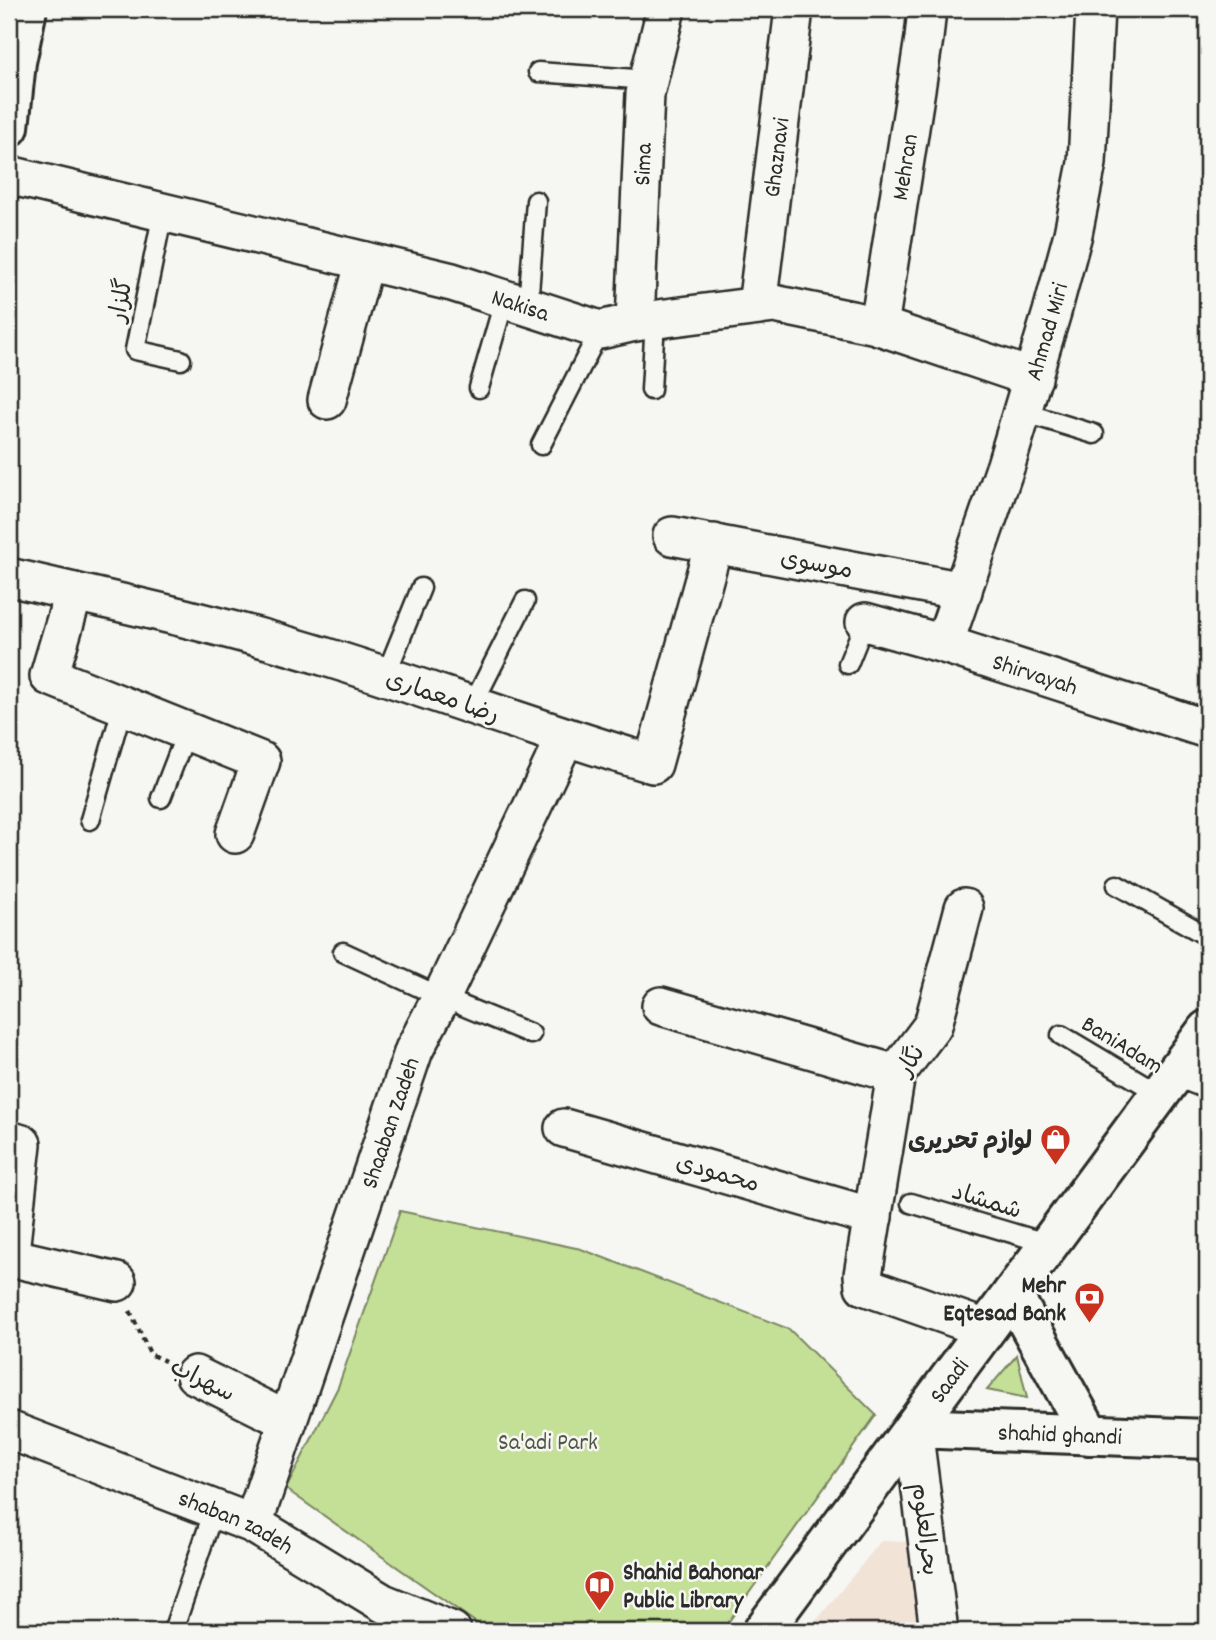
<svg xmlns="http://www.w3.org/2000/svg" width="1216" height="1640" viewBox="0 0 1216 1640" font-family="Dekko,'Playpen Sans Arabic',sans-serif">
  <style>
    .built { fill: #f2e3d7 }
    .green { fill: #c4df96; stroke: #788560; stroke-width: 2 }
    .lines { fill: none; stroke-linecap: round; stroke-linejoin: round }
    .lane-casing { stroke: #2b2b2b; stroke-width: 23 }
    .street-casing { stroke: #2b2b2b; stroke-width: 42 }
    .secondary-casing { stroke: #2b2b2b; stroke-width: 44 }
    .path { stroke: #2b2b2b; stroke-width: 4.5; stroke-dasharray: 5 5; stroke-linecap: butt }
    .lane { stroke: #f6f6f2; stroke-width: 18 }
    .street { stroke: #f6f6f2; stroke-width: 37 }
    .secondary { stroke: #f6f6f2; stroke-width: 38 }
    .labels { text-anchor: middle; stroke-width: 5; stroke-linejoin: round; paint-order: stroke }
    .street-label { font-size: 24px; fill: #2b2b2b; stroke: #f6f6f2 }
    .poi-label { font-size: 24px; font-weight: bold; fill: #2b2b2b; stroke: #f6f6f2; text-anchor: end }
    .park-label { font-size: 24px; fill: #515846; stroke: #f6f6f2 }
  </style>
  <rect width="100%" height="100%" fill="#f6f6f2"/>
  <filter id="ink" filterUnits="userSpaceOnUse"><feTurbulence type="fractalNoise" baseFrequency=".0143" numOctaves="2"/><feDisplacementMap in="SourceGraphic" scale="14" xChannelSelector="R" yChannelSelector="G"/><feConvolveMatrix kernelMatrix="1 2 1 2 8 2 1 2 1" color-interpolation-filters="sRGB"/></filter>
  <g filter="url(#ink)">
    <path class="built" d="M881 1541 912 1542 926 1631H808Z"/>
    <path class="green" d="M400 1211 581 1249 789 1329 876 1415 722 1631H488L286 1489 338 1387Z
      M1017 1355 1027 1398 987 1390Z"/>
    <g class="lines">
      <defs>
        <path id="lane" d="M538 72 649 80
          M163 212 135 350 181 360
          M528 306 536 201
          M479 388 505 298
          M651 390 655 320
          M1022 412 1094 434
          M541 445 600 330
          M848 664 865 622
          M385 677 421 588
          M472 706 525 601
          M161 798 187 731
          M90 820 123 705
          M1117 885 1207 936
          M343 952 441 997 531 1034
          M1061 1035 1160 1094
          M911 1203 1049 1244
          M173 1631 214 1510"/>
        <g id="street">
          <path id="s1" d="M9 175 452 282 600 330 635 322 774 304 876 325 1033 378"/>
          <path id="s2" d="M757 306 794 9"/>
          <path id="s3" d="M635 322 645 94 666 9"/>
          <path id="s4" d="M879 326 924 38 927 9"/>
          <path d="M327 400 365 261"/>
          <path d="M672 536 963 591"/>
          <path d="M9 577C116 602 224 625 329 658 438 692 544 732 653 764L714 543"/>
          <path d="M74 592 49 676 261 761 235 834"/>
          <path id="s5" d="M865 622 944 644 1207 729"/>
          <path id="s6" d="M944 644 1006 465 1052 312 1073 234 1087 163 1095 9"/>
          <path d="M964 908 933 1025 896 1074 863 1275 864 1286 986 1329"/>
          <path d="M661 1006 896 1074"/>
          <path d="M1179 1068 1207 1079"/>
          <path d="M564 1128 873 1217"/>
          <path d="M9 1140 22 1144 9 1261"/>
          <path d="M9 1257 117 1282"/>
          <path d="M195 1375 288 1421"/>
          <path d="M913 1428 939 1631"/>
          <path id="s7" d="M9 1430 253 1524 383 1603 452 1631"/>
          <path id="s8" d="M253 1524 414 1050 443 994 565 738"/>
        </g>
        <g id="secondary">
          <path d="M9 127 16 62 27 9"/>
          <path d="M1012 1294 1090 1435"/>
          <path id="s9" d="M913 1428 1207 1439"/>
          <path id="s10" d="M763 1631 1207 1030"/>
        </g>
      </defs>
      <use href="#lane" class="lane-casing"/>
      <use href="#street" class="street-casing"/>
      <use href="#secondary" class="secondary-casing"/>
      <path class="path" d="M130 1311 150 1354 165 1361"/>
      <use href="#lane" class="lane"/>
      <use href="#street" class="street"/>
      <use href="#secondary" class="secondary"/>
    </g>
  </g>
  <defs>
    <symbol id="shop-pin" viewBox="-11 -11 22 30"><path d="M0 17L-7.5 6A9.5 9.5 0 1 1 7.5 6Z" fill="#c8321e" stroke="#f6f6f2"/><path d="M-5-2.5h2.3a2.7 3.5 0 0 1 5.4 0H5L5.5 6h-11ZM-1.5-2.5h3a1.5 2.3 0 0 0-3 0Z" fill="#fff"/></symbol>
    <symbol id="bank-pin" viewBox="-11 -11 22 30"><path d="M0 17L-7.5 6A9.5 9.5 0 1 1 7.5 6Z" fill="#c8321e" stroke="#f6f6f2"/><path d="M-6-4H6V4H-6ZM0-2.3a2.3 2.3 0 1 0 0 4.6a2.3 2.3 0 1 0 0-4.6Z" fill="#fff"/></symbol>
    <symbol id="library-pin" viewBox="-11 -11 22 30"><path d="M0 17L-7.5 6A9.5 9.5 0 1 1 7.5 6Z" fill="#c8321e" stroke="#f6f6f2"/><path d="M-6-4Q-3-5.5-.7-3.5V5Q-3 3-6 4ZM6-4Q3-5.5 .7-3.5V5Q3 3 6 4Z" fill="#fff"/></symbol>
  </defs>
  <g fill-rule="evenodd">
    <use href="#shop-pin" x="1038" y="1122" width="35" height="47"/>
    <use href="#bank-pin" x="1072" y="1280" width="35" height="47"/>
    <use href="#library-pin" x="582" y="1568" width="35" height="47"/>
  </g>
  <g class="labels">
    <g class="street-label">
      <text dy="8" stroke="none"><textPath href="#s2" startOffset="150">Ghaznavi</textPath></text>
      <text dy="8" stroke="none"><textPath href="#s3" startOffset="158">Sima</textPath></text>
      <text dy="8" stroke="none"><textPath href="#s4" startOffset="161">Mehran</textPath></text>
      <text transform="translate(120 300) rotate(-79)" y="8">گلزار</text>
      <text dy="8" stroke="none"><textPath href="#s1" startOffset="528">Nakisa</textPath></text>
      <text dy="8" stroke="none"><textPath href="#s6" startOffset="329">Ahmad Miri</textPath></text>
      <text transform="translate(817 563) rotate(11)" y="8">موسوی</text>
      <text dy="8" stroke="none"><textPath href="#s5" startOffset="178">Shirvayah</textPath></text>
      <text transform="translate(443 696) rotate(19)" y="8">رضا معماری</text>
      <text transform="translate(1123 1044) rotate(31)" y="8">BaniAdam</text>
      <text transform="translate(910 1060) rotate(-57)" y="8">نگار</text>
      <text dy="8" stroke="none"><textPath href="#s8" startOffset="424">Shaaban Zadeh</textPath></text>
      <text transform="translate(718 1172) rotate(16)" y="8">محمودی</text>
      <text transform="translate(987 1200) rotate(17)" y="8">شمشاد</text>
      <text transform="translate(203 1379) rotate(26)" y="8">سهراب</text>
      <text dy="8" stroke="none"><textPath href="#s10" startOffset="312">Saadi</textPath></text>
      <text dy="8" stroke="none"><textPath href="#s9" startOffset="147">shahid ghandi</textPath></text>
      <text dy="8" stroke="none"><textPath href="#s7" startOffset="245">shaban zadeh</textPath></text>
      <text transform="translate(926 1529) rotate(83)" y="8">بحرالعلوم</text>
    </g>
    <g class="poi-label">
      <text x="1032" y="1148">لوازم تحریری</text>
      <text x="1066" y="1292">Mehr<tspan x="1066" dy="28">Eqtesad Bank</tspan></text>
      <text x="623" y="1579" text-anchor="start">Shahid Bahonar<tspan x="623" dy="28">Public Library</tspan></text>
    </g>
    <g class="park-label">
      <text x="548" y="1449">Sa'adi Park</text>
    </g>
  </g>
  <rect width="1216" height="1640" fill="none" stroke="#f6f6f2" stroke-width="35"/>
  <rect x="18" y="18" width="1181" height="1605" fill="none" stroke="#2b2b2b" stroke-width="2.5" filter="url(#ink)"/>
</svg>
